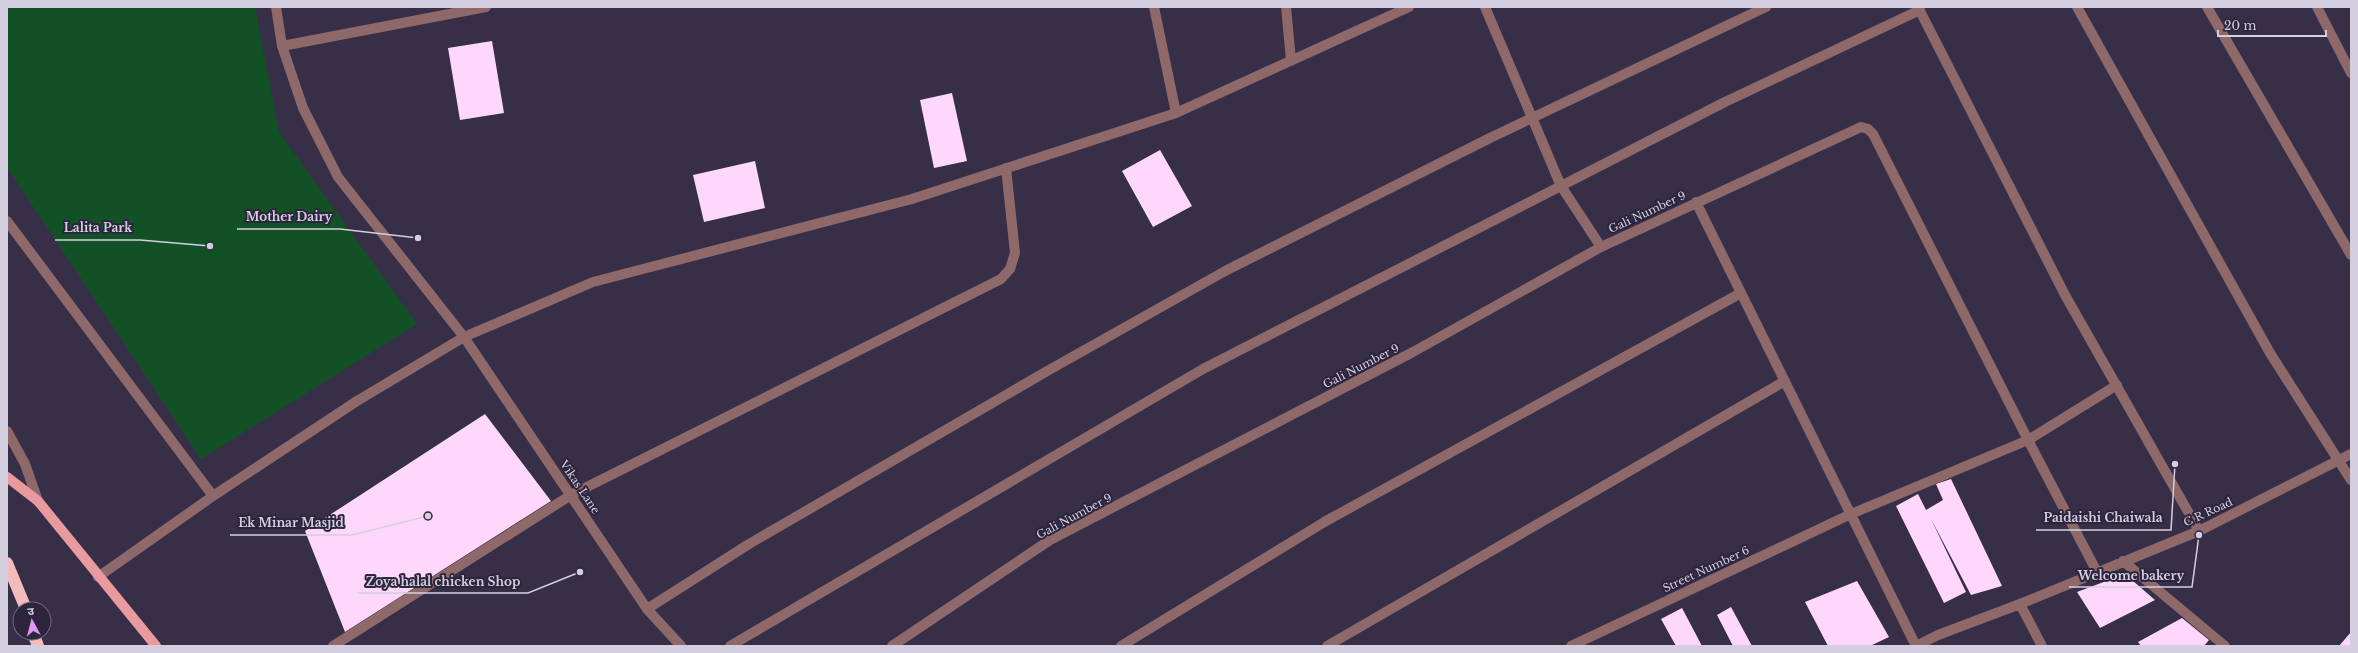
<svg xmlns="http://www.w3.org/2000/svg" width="2358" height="653" viewBox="0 0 2358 653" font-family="'Libre Baskerville','Noto Sans Devanagari',serif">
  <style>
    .green { fill: #125126 }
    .building { fill: #ffd7fd }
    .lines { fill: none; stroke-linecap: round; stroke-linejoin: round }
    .minor { stroke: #8f686a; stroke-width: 10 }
    .major { stroke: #e89a9e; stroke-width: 10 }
    .highway { stroke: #f4bbbc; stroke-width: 12 }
    .labels { text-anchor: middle; stroke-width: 4; stroke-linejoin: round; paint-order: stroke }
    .street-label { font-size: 11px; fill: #d3cfdf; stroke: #2d253e }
    .leader { fill: none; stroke: #d3cfdf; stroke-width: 1.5 }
    .callout-dot { fill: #d3cfdf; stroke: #2d253e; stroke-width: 1.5 }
    .callout-label { font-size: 12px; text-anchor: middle; font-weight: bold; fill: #d3cfdf; stroke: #2d253e; stroke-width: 4; stroke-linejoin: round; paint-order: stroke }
  </style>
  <rect width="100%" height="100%" fill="#372f48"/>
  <path class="green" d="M7 7H255L279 132 417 324 201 459 7 167Z"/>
  <path class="building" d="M492 41 504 113 460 120 448 48Z
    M952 93 967 161 934 168 920 100Z
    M1160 150 1192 206 1153 227 1122 171Z
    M755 161 765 208 704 222 693 175Z
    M485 414 551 501 345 632 305 531Z
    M1951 479 2002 586 1971 595 1931 519 1966 592 1944 603 1896 506 1918 494 1926 510 1943 500 1936 484Z
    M2125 574 2155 600 2100 628 2077 592Z
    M1857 581 1889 637 1870 646H1828L1805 602Z
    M1731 607 1752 646H1733L1717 615Z
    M1682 608 1702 646H1676L1661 619Z
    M2182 618 2209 640 2204 646H2141L2138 642Z
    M2351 632V646H2339Z"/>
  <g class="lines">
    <path class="minor" d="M276 7 282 46 303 108 338 177 464 337 647 609 681 646
      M1154 7 1176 113
      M1286 7 1291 60
      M1485 7 1561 186 1601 247
      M1918 7 2065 295 2199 531
      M2077 7 2270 353 2351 480
      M2207 7 2351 255
      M2317 7 2351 73
      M282 46 486 7
      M1696 202 1916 646
      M7 221 213 496
      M7 431 25 464 38 501
      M2123 561 2225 646
      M98 577 213 496 357 401 464 337 593 282 912 199 1176 113 1409 7
      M2020 604 2042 646
      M647 609 749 544 1049 370 1227 270 1492 137 1766 7
      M333 646 571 495 1001 279 1010 269 1015 253 1006 168
      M730 646 1203 369 1725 102 1920 10
      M892 646 1050 540 1413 352 1601 247 1861 127 1868 129 1873 134 2028 440 2097 572
      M1121 646 1326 521 1741 293
      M1327 646 1785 381
      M1571 646 1851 514 2028 440 2117 385
      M1916 646 1938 635 2020 604 2199 531 2351 454"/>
    <path class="major" d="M7 477 38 501 156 646"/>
    <path class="highway" d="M7 563 26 609
      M33 633 38 646"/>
  </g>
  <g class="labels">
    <g class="street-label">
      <text transform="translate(1647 212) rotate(-25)" y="4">Gali Number 9</text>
      <text transform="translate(1361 366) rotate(-27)" y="4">Gali Number 9</text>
      <text transform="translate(580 487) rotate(56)" y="4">Vikas Lane</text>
      <text transform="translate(2208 512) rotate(-25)" y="4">C R Road</text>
      <text transform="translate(1074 516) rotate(-28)" y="4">Gali Number 9</text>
      <text transform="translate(1706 569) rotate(-25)" y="4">Street Number 6</text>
    </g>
  </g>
  <path class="leader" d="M418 238L340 229H237M210 246L140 240H55M2175 464L2171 530H2036M428 516L352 535H230M2199 535L2192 587H2069M580 572L528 593H357"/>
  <g class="callout-dot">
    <circle cx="418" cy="238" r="4"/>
    <circle cx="210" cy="246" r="4"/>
    <circle cx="2175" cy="464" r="4"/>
    <circle cx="428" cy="516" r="4"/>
    <circle cx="2199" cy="535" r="4"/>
    <circle cx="580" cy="572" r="4"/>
  </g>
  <g class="callout-label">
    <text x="289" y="221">Mother Dairy</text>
    <text x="98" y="232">Lalita Park</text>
    <text x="2103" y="522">Paidaishi Chaiwala</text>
    <text x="291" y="527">Ek Minar Masjid</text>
    <text x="2131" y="580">Welcome bakery</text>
    <text x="443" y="586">Zoya halal chicken Shop</text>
  </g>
  <rect width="2358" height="653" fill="none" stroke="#d3cfdf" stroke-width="16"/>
  <g transform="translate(32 621) rotate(353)"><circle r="19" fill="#2d253e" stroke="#6f697e"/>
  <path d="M0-3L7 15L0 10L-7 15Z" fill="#de98f2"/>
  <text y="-6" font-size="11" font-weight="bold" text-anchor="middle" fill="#d3cfdf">उ</text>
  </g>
  <path d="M2218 30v6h108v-6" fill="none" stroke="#d3cfdf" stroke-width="2"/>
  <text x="2224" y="30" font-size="12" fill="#d3cfdf" stroke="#2d253e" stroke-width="3" paint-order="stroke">20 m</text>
</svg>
